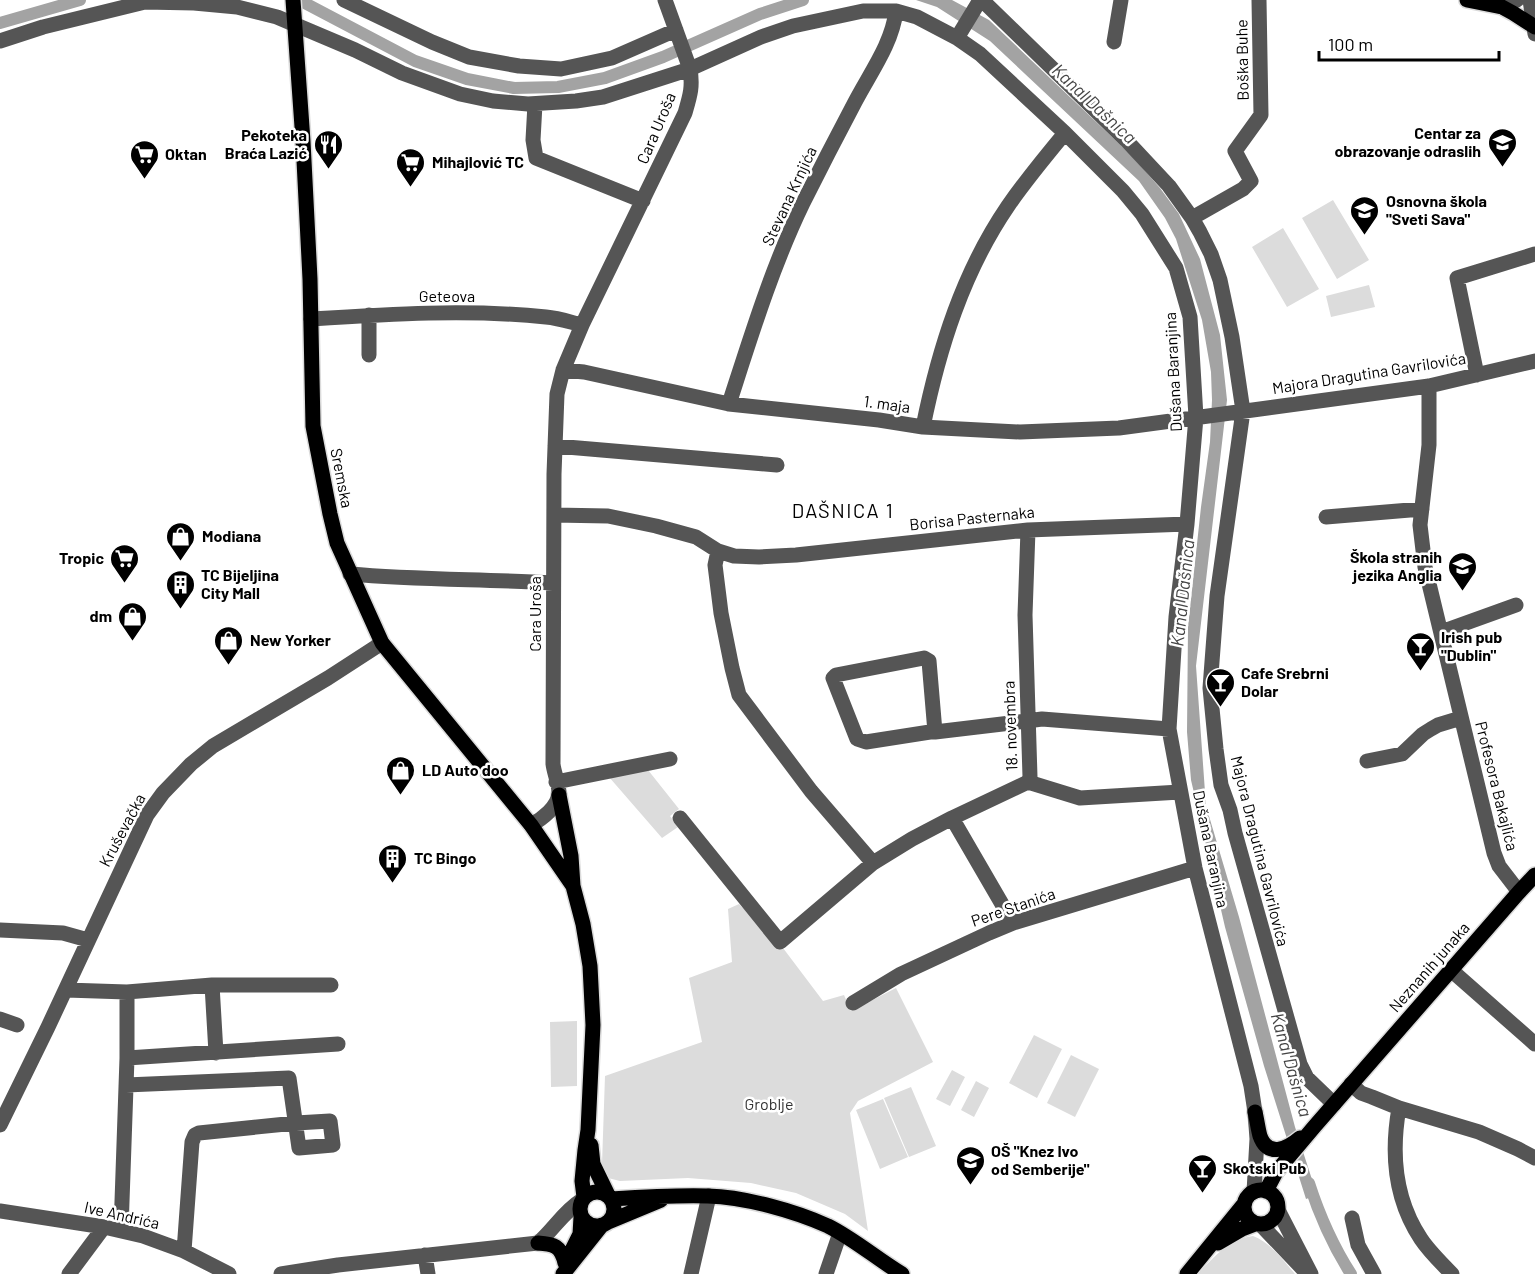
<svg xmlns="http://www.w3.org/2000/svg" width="1535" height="1274" viewBox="0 0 1535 1274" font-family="Barlow,sans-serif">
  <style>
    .green { fill: #dcdcdc }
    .water { fill: #a3a3a3 }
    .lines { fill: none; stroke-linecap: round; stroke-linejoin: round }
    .canal { stroke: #a3a3a3; stroke-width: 12 }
    .major-casing { stroke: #dbdbdb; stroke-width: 18 }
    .minor { stroke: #555; stroke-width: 15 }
    .major { stroke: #000; stroke-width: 15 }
    .labels { text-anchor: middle; stroke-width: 5; stroke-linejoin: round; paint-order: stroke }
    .street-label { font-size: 16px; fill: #000; stroke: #fff }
    .poi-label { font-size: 16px; font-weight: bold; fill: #000; stroke: #fff; text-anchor: start }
    .park-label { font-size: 16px; fill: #333; stroke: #fff }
    .water-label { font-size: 18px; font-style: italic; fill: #444; stroke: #fff }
    .quarter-label { font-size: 20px; letter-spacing: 1.5px; fill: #000; stroke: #fff }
  </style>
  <rect width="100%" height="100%" fill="#fff"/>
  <path class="green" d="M1333 200 1369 260 1337 279 1302 218Z
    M1283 228 1319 289 1287 307 1252 247Z
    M1369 285 1375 307 1331 317 1326 296Z
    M648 770 679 809 670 816 678 827 662 838 609 777Z
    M739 904 783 948 823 1001 844 995 851 1011 896 988 933 1062 858 1101 850 1113 868 1231 845 1214 796 1193 751 1183 688 1178 620 1181 608 1178 604 1173 602 1164 605 1076 702 1042 689 978 732 962 728 909Z
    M577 1021V1086L551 1087 550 1022Z
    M1034 1035 1062 1049 1037 1098 1009 1083Z
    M1071 1055 1099 1069 1075 1117 1047 1103Z
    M952 1070 965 1077 950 1106 936 1099Z
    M976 1081 989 1088 974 1117 961 1110Z
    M911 1087 936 1146 909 1157 884 1098Z
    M883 1099 908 1157 880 1169 856 1110Z
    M1253 1236C1271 1243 1283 1260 1295 1274H1197C1214 1258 1228 1239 1253 1236Z"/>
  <path class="water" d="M916 0H952L989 20 1132 156 1160 188 1179 214 1200 259 1220 335 1227 400 1196 666 1206 806 1239 917 1295 1127 1317 1195 1306 1199 1264 1066 1225 927 1191 780 1187 732 1188 627 1201 507 1210 442 1212 400 1211 372 1202 320 1176 239 1165 218 1139 181 990 41 937 7Z"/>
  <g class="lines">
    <path class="canal" d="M299 0 415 61 467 79 514 88 558 87 605 78 663 57 760 14 803 0
      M0 23 80 0
      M1309 1183C1319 1214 1333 1246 1351 1274"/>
    <defs>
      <path id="major" d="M293 0 303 141 310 279 313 426 330 514 337 543 382 643 531 825 573 886
        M1467 0 1502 7 1513 13 1535 27
        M559 795 571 856 573 886 583 924 590 966 593 1025 588 1130 585 1150 582 1181 584 1197
        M1255 1112C1257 1120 1258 1129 1260 1136 1268 1158 1287 1149 1300 1138
        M591 1145 593 1164 608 1195
        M1244 1207a17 17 0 1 1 34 0a17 17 0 1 1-34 0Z
        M1266 1191 1276 1172 1314 1127 1519 892 1535 875
        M580 1209a17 17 0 1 1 34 0a17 17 0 1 1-34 0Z
        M611 1199C643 1197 676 1195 708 1196 745 1197 795 1211 828 1226 854 1239 877 1259 902 1274
        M608 1222 661 1200
        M538 1243C554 1244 561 1246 565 1263
        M1218 1243 1242 1229 1255 1224
        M569 1256 580 1234 581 1217
        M563 1274 602 1225
        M1187 1274 1244 1204"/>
    </defs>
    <use href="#major" class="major-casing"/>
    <path class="minor" d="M344 0 432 42 469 57 519 66 561 69 612 58 676 30
      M982 0 1126 140 1169 186 1192 218 1200 232 1211 254 1220 280 1232 337 1243 411 1217 596 1210 688 1216 749 1221 785 1230 810 1235 833 1300 1064 1307 1078 1334 1104
      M1530 0 1535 34
      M1502 7 1517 0
      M957 38 980 0
      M0 41 43 27 145 2 194 3 237 7 277 17 355 50 402 73 460 94 493 101 528 104 576 101 603 97 690 69 761 37 793 26 863 11H896L917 17 957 38 980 54 1065 133 1123 191 1142 214 1176 268 1190 317 1196 417 1187 524 1176 617 1169 729 1195 868 1251 1086 1255 1112 1257 1139 1254 1192
      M1114 42 1121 0
      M535 104 533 140 536 158 643 201
      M1192 218 1243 189 1251 181 1235 151 1261 115 1259 0
      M311 319C389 314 468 309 546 317 558 318 570 322 582 325
      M369 355V315
      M563 370 584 372 729 404 879 420 923 427 1020 432 1119 428 1238 412 1429 386 1535 361
      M1477 375 1457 278 1535 254
      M1429 386V445L1420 525 1425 567 1494 853 1499 866 1519 892
      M729 404C751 336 772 267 803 203 820 169 837 136 855 102 870 73 892 44 896 11
      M923 427C939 348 963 272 1008 206 1026 180 1045 157 1065 133
      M555 446 777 465
      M554 515 608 516 656 526 696 537 718 551 734 556 759 557 796 555 1028 530 1187 524
      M1326 517 1422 509
      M718 551 715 565 721 613 732 668 739 695 811 791 873 863 912 839 952 818 1028 782 1030 777 1025 615 1028 530
      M350 574C417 580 485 579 553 583
      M1441 632 1516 605
      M935 732 929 661 924 658 836 675 833 678 857 739 866 742 930 732H935L1027 721 1042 719 1169 729
      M1367 761 1402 754 1423 734 1431 729 1438 725 1461 718
      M556 782 670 759
      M1028 782 1080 798 1180 792
      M680 818 780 942 873 863
      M952 818 1013 923
      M531 825C542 819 558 807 559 793 559 784 554 773 553 764L554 474 557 394 563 370 582 325 685 113C690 96 693 87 690 69L665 0
      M0 930 63 933 88 940
      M1451 970 1535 1044
      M212 985 216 1053
      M66 990 127 992V1058L121 1230
      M127 992 212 985H331
      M853 1003 901 974 989 933 1013 923 1195 868
      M0 1019 17 1025
      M127 1058 338 1044
      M1351 1084 1361 1093 1372 1097 1399 1108 1479 1132 1518 1149 1535 1158
      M126 1085 289 1078 299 1148 333 1145 330 1121 296 1123 199 1133 195 1135 192 1142 184 1251
      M1399 1108C1391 1153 1395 1200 1421 1239 1429 1251 1441 1263 1452 1274
      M0 1125 48 1027 147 815 163 793 191 764 213 746 328 678 382 643
      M1278 1210 1311 1274
      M0 1211 104 1227 143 1236 184 1251 229 1274
      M1352 1218 1358 1245 1374 1274
      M1261 1225 1302 1268
      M425 1255 428 1274
      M69 1274 104 1227
      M281 1274 338 1265 538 1243C554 1229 564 1211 582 1200
      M691 1274 709 1196
      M826 1274 840 1233"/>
    <use href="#major" class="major"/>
  </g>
  <defs>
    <symbol id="school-pin" viewBox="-11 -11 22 30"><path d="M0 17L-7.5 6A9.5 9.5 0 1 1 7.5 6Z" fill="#000" stroke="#fff"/><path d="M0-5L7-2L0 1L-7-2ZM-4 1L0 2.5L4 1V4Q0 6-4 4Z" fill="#fff"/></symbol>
    <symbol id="restaurant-pin" viewBox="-11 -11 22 30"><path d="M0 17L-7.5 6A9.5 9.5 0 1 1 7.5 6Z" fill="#000" stroke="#fff"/><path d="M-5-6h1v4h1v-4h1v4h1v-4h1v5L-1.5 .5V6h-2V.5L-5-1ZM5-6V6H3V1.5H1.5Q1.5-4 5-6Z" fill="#fff"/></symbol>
    <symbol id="supermarket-pin" viewBox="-11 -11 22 30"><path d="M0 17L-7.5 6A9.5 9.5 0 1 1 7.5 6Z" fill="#000" stroke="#fff"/><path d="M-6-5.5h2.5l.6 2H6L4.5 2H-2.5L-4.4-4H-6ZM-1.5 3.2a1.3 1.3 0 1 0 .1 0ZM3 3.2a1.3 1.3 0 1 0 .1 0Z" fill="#fff"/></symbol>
    <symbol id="shop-pin" viewBox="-11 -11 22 30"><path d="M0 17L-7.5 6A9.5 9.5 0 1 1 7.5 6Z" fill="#000" stroke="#fff"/><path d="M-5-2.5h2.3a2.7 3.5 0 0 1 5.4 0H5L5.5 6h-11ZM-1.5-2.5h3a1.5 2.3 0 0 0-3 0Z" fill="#fff"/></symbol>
    <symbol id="building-pin" viewBox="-11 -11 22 30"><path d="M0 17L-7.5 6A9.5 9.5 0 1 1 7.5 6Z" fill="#000" stroke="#fff"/><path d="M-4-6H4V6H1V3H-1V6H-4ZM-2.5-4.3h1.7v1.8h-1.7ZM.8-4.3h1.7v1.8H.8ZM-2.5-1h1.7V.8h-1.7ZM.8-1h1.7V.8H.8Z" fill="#fff"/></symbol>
    <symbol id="bar-pin" viewBox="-11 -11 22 30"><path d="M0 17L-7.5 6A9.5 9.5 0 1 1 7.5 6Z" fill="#000" stroke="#fff"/><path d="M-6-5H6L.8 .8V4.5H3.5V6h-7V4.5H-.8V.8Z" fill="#fff"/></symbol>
  </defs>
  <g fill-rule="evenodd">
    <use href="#school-pin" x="1486" y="126" width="33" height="45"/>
    <use href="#restaurant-pin" x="312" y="128" width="33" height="45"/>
    <use href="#supermarket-pin" x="128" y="138" width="33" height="45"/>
    <use href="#supermarket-pin" x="394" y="146" width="33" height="45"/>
    <use href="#school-pin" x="1348" y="194" width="33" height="45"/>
    <use href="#shop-pin" x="164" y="520" width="33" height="45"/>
    <use href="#supermarket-pin" x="108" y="542" width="33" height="45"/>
    <use href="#school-pin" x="1446" y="550" width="33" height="45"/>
    <use href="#building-pin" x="164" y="568" width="33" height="45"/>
    <use href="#shop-pin" x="116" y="600" width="33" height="45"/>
    <use href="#shop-pin" x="212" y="624" width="33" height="45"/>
    <use href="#bar-pin" x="1404" y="630" width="33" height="45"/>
    <use href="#bar-pin" x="1204" y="666" width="33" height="45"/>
    <use href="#shop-pin" x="384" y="754" width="33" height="45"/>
    <use href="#building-pin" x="376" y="842" width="33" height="45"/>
    <use href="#school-pin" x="954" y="1144" width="33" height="45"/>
    <use href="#bar-pin" x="1186" y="1152" width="33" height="45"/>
  </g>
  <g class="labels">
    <g class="street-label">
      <text transform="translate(1242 60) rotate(-91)" y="6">Boška Buhe</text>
      <text transform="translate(656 128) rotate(-67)" y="6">Cara Uroša</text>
      <text transform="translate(789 196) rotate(-65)" y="6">Stevana Krnjića</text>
      <text x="447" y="302">Geteova</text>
      <text transform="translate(1173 372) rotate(-93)" y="6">Dušana Baranjina</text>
      <text transform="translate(1369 373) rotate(-9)" y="6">Majora Dragutina Gavrilovića</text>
      <text transform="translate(887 404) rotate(8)" y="6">1. maja</text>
      <text transform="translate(342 478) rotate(79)" y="6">Sremska</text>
      <text transform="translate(972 518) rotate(-6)" y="6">Borisa Pasternaka</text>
      <text transform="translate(535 614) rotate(-90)" y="6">Cara Uroša</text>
      <text transform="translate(1010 726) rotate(-92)" y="6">18. novembra</text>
      <text transform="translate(1497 786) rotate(76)" y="6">Profesora Bakajlića</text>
      <text transform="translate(122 830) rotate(-62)" y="6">Kruševačka</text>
      <text transform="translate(1211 849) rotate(78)" y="6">Dušana Baranjina</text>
      <text transform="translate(1260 851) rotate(76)" y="6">Majora Dragutina Gavrilovića</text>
      <text transform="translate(1013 907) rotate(-19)" y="6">Pere Stanića</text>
      <text transform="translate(1429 967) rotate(-49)" y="6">Neznanih junaka</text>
      <text transform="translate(122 1215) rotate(13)" y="6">Ive Andrića</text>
    </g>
    <g class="poi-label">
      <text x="1481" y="139" text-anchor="end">Centar za<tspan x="1481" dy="18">obrazovanje odraslih</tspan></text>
      <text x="307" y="141" text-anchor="end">Pekoteka<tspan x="307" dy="18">Braća Lazić</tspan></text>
      <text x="165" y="160">Oktan</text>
      <text x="432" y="168">Mihajlović TC</text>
      <text x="1386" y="207">Osnovna škola<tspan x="1386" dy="18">"Sveti Sava"</tspan></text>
      <text x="202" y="542">Modiana</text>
      <text x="1442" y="563" text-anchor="end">Škola stranih<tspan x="1442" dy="18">jezika Anglia</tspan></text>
      <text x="104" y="564" text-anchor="end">Tropic</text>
      <text x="201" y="581">TC Bijeljina<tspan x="201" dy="18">City Mall</tspan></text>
      <text x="112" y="622" text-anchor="end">dm</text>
      <text x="1441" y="643">Irish pub<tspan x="1441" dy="18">"Dublin"</tspan></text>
      <text x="250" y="646">New Yorker</text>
      <text x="1241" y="679">Cafe Srebrni<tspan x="1241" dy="18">Dolar</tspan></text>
      <text x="422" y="776">LD Auto doo</text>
      <text x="414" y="864">TC Bingo</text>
      <text x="991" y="1157">OŠ "Knez Ivo<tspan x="991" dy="18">od Semberije"</tspan></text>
      <text x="1223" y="1174">Skotski Pub</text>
    </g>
    <g class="park-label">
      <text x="769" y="1110">Groblje</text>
    </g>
    <g class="water-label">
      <text transform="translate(1094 104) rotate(43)" y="6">Kanal Dašnica</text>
      <text transform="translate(1183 593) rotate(-84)" y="6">Kanal Dašnica</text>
      <text transform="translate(1291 1065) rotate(74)" y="6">Kanal Dašnica</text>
    </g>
    <g class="quarter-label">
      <text x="843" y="518">DAŠNICA 1</text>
    </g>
  </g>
  <path d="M1319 51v9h180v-9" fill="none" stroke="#000000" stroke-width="3"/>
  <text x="1328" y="51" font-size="18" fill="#000000" stroke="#ffffff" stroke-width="4.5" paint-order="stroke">100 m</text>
</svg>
